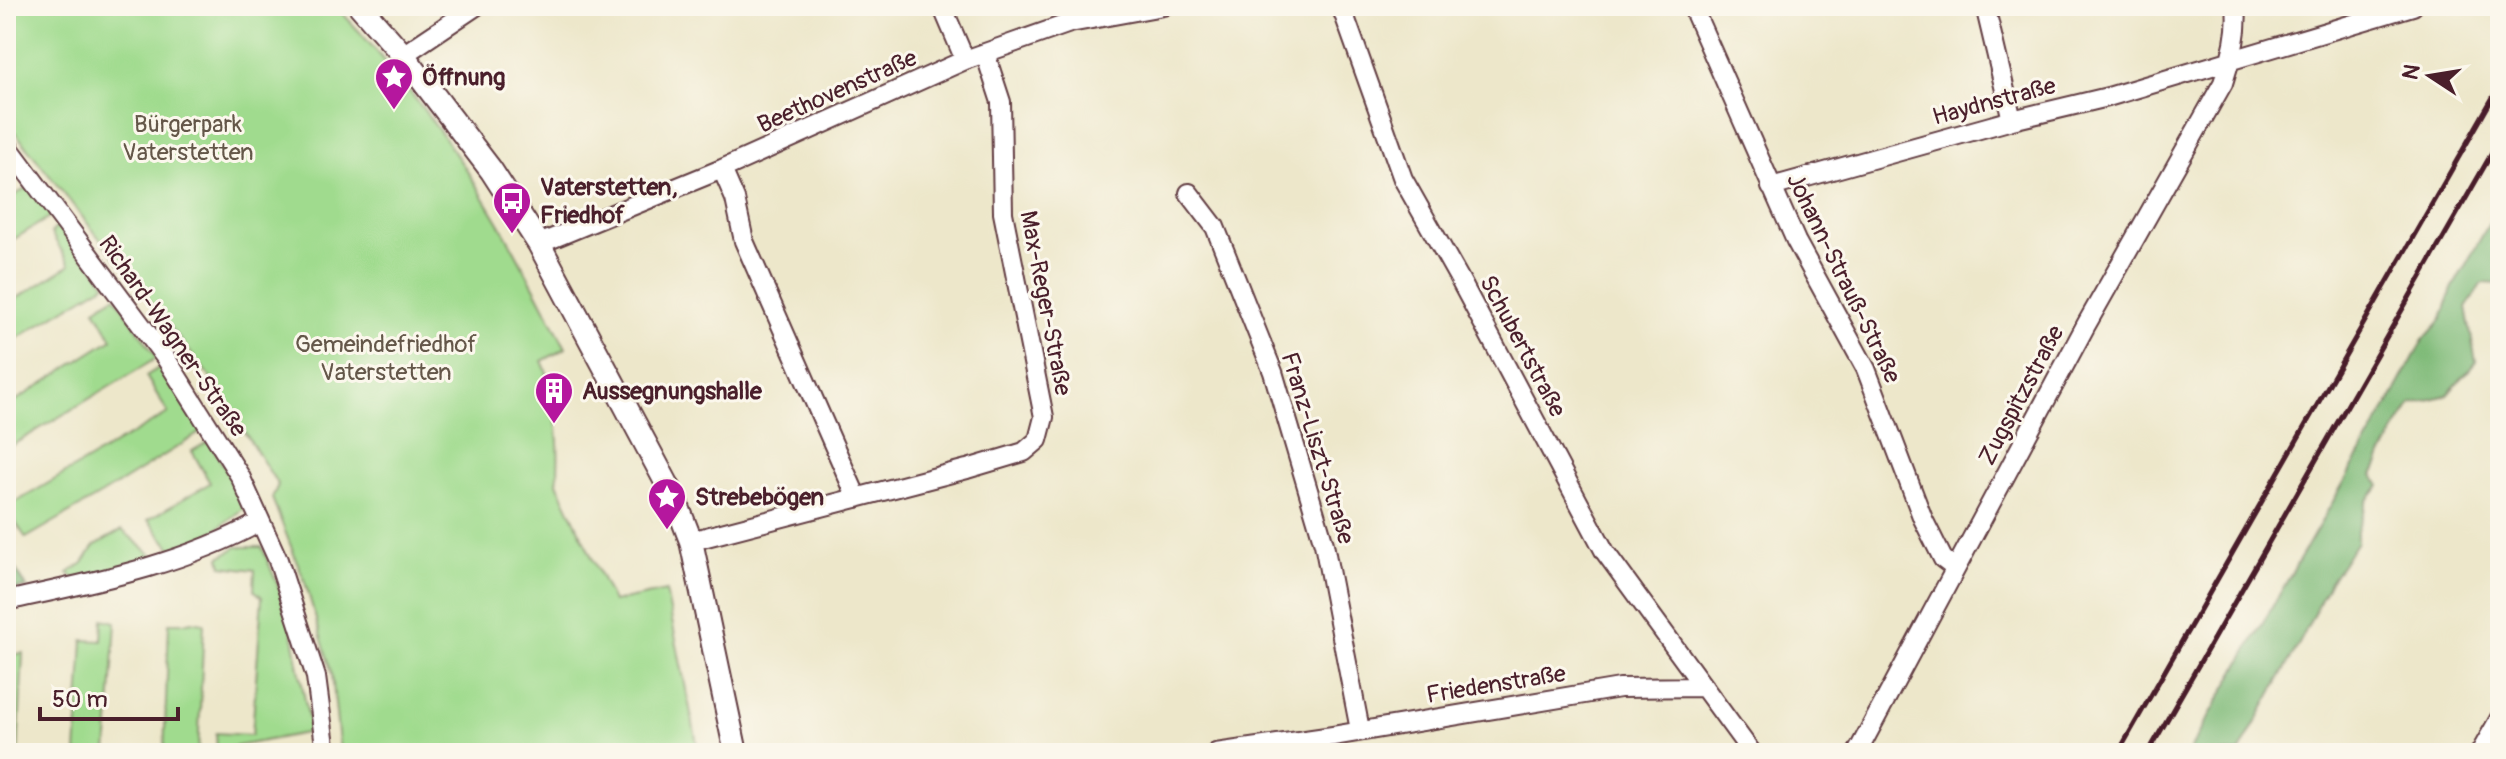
<svg xmlns="http://www.w3.org/2000/svg" width="2506" height="759" viewBox="0 0 2506 759" font-family="Pangolin,sans-serif">
  <style>
    .green { fill: #a0db8e; stroke: #757d5c; stroke-width: 2 }
    .forest { fill: #80bb79; stroke: #656d52; stroke-width: 2 }
    .lines { fill: none; stroke-linecap: round; stroke-linejoin: round }
    .minor-casing { stroke: #623d43; stroke-width: 22 }
    .tertiary-casing { stroke: #623d43; stroke-width: 26 }
    .minor { stroke: #fff; stroke-width: 18 }
    .tertiary { stroke: #fff; stroke-width: 22 }
    .rail { stroke: #4a1f2b; stroke-width: 5 }
    .labels { text-anchor: middle; stroke-width: 6; stroke-linejoin: round; paint-order: stroke }
    .poi-label { font-size: 24px; font-weight: bold; fill: #4a1f2b; stroke: #fbf7ec; text-anchor: start }
    .street-label { font-size: 24px; fill: #4a1f2b; stroke: #fbf7ec }
    .park-label { font-size: 24px; fill: #645749; stroke: #fbf7ec }
  </style>
  <rect width="100%" height="100%" fill="#fbf7ec"/>
  <filter id="ink" filterUnits="userSpaceOnUse"><feTurbulence type="fractalNoise" baseFrequency=".0125" numOctaves="2"/><feDisplacementMap in="SourceGraphic" scale="16" xChannelSelector="R" yChannelSelector="G"/><feConvolveMatrix kernelMatrix="1 2 1 2 8 2 1 2 1" color-interpolation-filters="sRGB"/></filter>
  <filter id="wash" filterUnits="userSpaceOnUse"><feTurbulence type="fractalNoise" baseFrequency=".006" numOctaves="4" result="noise"/><feDisplacementMap in="SourceGraphic" scale="32" xChannelSelector="R" yChannelSelector="G"/><feGaussianBlur stdDeviation="1.8" result="paint"/><feColorMatrix in="noise" values="0 0 0 0 0 0 0 0 0 0 0 0 0 0 0 0 0 1.4 0 .05"/><feComposite in="paint" operator="in"/></filter>
  <g filter="url(#wash)">
    <rect width="100%" height="100%" fill="#ede7ca"/>
    <path class="green" d="M6 6H336C396 70 452 142 496 218 521 260 543 305 566 348L542 361C556 389 561 452 557 483L613 602 666 591 699 753H340L332 674 305 582 272 498 278 485 210 377 6 121Z
      M31 185 53 215 6 244V201Z
      M60 224 106 284 6 345V305L70 265 51 233Z
      M115 296 157 358 6 449V407L112 339 95 309Z
      M162 366 203 431 102 494 26 538 6 508 168 413 146 376Z
      M209 441 236 487 245 507 212 533 174 552 148 520 210 483 192 451Z
      M122 530 158 560 77 581 68 573 83 563 94 546Z
      M237 547H262L288 610 311 732 217 750 216 733 252 735 262 597 254 590 255 570 222 566 220 557Z
      M103 619 116 622 107 753H76L83 640 102 641Z
      M191 621 204 623 198 753H164L169 623H184Z
      M23 653 18 753H6V656Z"/>
    <path class="forest" d="M2500 204V284L2482 283 2466 308 2476 362 2447 395 2412 404 2392 436 2373 475 2380 486 2368 500 2357 531V542L2329 583 2301 640 2239 753H2188L2381 418 2423 340 2442 319 2452 289Z
      M6 554 27 587 6 591Z"/>
  </g>
  <g filter="url(#ink)">
    <g class="lines">
      <defs>
        <path id="minor" d="M942 6 965 60
          M1341 6 1403 179 1459 278 1605 552 1752 753
          M1692 6 1796 241 1866 369 1923 519 1943 559 1955 568
          M1985 6 2012 120
          M403 55 476 6
          M6 144 165 357 240 476 278 560 316 677 326 753
          M722 169 735 199 744 241 857 498
          M1771 187 2012 120 2108 97 2413 6
          M1189 193 1215 227 1273 372 1324 544 1360 730
          M539 244 722 169 965 60 1070 23 1163 6
          M691 541 967 469 1024 452 1038 440 1044 417 1003 213 1001 102 985 53
          M6 601C93 582 182 565 260 522
          M1216 753 1333 736 1620 688 1704 687
          M1857 753 2086 325 2223 83C2231 57 2239 34 2236 6
          M2480 753 2500 718"/>
        <path id="tertiary" d="M360 6 403 55 491 170 539 244 674 497 691 541 736 753"/>
      </defs>
      <use href="#minor" class="minor-casing"/>
      <use href="#tertiary" class="tertiary-casing"/>
      <use href="#minor" class="minor"/>
      <use href="#tertiary" class="tertiary"/>
      <path class="rail" d="M2118 753 2500 85
        M2148 753 2500 139"/>
    </g>
  </g>
  <defs>
    <symbol id="sight-pin" viewBox="-11 -11 22 30"><path d="M0 17L-7.5 6A9.5 9.5 0 1 1 7.5 6Z" fill="#b5179e" stroke="#fbf7ec"/><path d="M0-6L1.8-2.2L6-1.7L2.9 1.2L3.7 5.4L0 3.3L-3.7 5.4L-2.9 1.2L-6-1.7L-1.8-2.2Z" fill="#fff"/></symbol>
    <symbol id="bus-pin" viewBox="-11 -11 22 30"><path d="M0 17L-7.5 6A9.5 9.5 0 1 1 7.5 6Z" fill="#b5179e" stroke="#fbf7ec"/><path d="M-5-6H5V4H4V6H2V4H-2V6H-4V4H-5ZM-3.5-4V0h7V-4ZM-3.5 1.2v1.5H-2V1.2ZM2 1.2v1.5H3.5V1.2Z" fill="#fff"/></symbol>
    <symbol id="building-pin" viewBox="-11 -11 22 30"><path d="M0 17L-7.5 6A9.5 9.5 0 1 1 7.5 6Z" fill="#b5179e" stroke="#fbf7ec"/><path d="M-4-6H4V6H1V3H-1V6H-4ZM-2.5-4.3h1.7v1.8h-1.7ZM.8-4.3h1.7v1.8H.8ZM-2.5-1h1.7V.8h-1.7ZM.8-1h1.7V.8H.8Z" fill="#fff"/></symbol>
  </defs>
  <g fill-rule="evenodd">
    <use href="#sight-pin" x="372" y="55" width="44" height="60"/>
    <use href="#bus-pin" x="490" y="179" width="44" height="60"/>
    <use href="#building-pin" x="532" y="369" width="44" height="60"/>
    <use href="#sight-pin" x="645" y="475" width="44" height="60"/>
  </g>
  <g class="labels">
    <g class="poi-label">
      <text x="422" y="85">Öffnung</text>
      <text x="540" y="195">Vaterstetten,<tspan x="540" dy="28">Friedhof</tspan></text>
      <text x="582" y="399">Aussegnungshalle</text>
      <text x="695" y="505">Strebebögen</text>
    </g>
    <g class="street-label">
      <text transform="translate(837 91) rotate(-24)" y="8">Beethovenstraße</text>
      <text transform="translate(1994 101) rotate(-15)" y="8">Haydnstraße</text>
      <text transform="translate(1844 278) rotate(64)" y="8">Johann-Strauß-Straße</text>
      <text transform="translate(1046 303) rotate(79)" y="8">Max-Reger-Straße</text>
      <text transform="translate(173 336) rotate(55)" y="8">Richard-Wagner-Straße</text>
      <text transform="translate(1523 346) rotate(62)" y="8">Schubertstraße</text>
      <text transform="translate(2021 395) rotate(-62)" y="8">Zugspitzstraße</text>
      <text transform="translate(1318 448) rotate(73)" y="8">Franz-Liszt-Straße</text>
      <text transform="translate(1496 684) rotate(-9)" y="8">Friedenstraße</text>
    </g>
    <g class="park-label">
      <text x="188" y="132">Bürgerpark<tspan x="188" dy="28">Vaterstetten</tspan></text>
      <text x="386" y="352">Gemeindefriedhof<tspan x="386" dy="28">Vaterstetten</tspan></text>
    </g>
  </g>
  <rect width="2506" height="759" fill="none" stroke="#fbf7ec" stroke-width="32"/>
  <g transform="translate(2430 76) rotate(282)" stroke="#fbf7ec" stroke-width="6" paint-order="stroke">
  <path d="M0-6L14 30L0 20L-14 30Z" fill="#4a1f2b"/>
  <text y="-12" font-size="22" font-weight="bold" text-anchor="middle" fill="#4a1f2b">N</text>
  </g>
  <path d="M40 707v12h138v-12" fill="none" stroke="#4a1f2b" stroke-width="4"/>
  <text x="52" y="707" font-size="24" fill="#4a1f2b" stroke="#fbf7ec" stroke-width="6" paint-order="stroke">50 m</text>
</svg>
